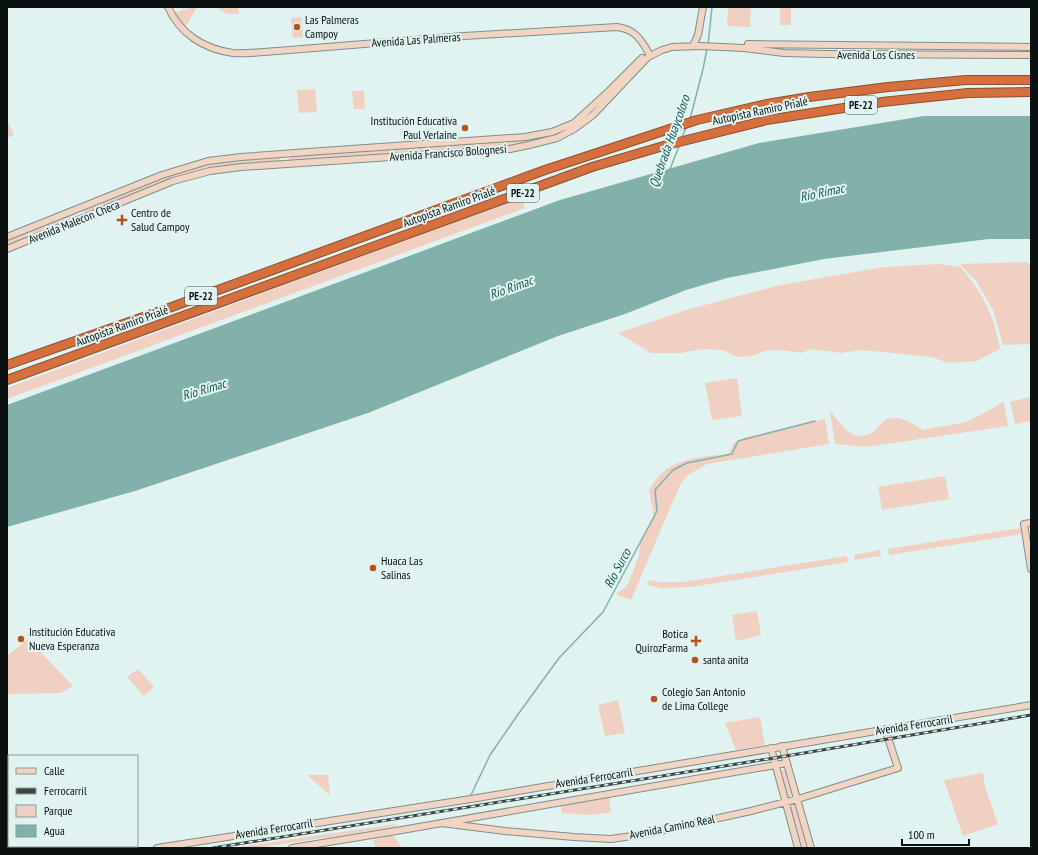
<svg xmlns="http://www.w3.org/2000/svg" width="1038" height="855" viewBox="0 0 1038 855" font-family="'PT Sans Narrow',sans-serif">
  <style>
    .green { fill: #f0d0c2 }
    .water { fill: #82b1aa }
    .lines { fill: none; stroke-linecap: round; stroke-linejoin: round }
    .stream { stroke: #82b1aa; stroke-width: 1.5 }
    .secondary-casing { stroke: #7e8e8b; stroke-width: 8 }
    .highway-casing { stroke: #8e4f2e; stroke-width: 10 }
    .secondary { stroke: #f2d4c5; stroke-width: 6 }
    .highway { stroke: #d5703e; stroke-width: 8 }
    .rail-casing { stroke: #3d4645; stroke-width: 3 }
    .rail { stroke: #e1f3f0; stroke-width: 1.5; stroke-dasharray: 4.5; stroke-linecap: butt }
    .poi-dot { fill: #b6521b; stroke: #e1f3f0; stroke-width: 1.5 }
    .labels { text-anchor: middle; stroke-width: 4; stroke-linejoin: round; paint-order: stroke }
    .shield { fill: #e1f3f0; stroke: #4a5553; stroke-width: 1 }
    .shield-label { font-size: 11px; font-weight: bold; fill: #0a1110 }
    .poi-label { font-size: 12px; fill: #0a1110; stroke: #e1f3f0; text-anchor: start }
    .street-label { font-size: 12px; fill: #0a1110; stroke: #e1f3f0 }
    .water-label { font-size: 13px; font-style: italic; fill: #14564f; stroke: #e1f3f0 }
  </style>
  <rect width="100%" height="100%" fill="#e1f3f0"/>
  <path class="green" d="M192 7H197L185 28 173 13Z
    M220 7H238L239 14H227L219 9Z
    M728 7H751L750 27 727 26Z
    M780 7H791V25H780Z
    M301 17 303 37 293 38 291 18Z
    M315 89 317 112 299 113 297 90Z
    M352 91H364L365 109H354Z
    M607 97 590 116 559 135 508 147 289 162V158L291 155 558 132Z
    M7 120 14 135 7 138Z
    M279 155 281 161 278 163 200 172 85 215 83 209 148 182 209 164Z
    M522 197 525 208 7 399V388Z
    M74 212 76 217 75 220 7 246V239Z
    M1027 262 1031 266V344L1003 345 993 310 977 282 960 264Z
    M939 264 961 267C983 294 994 315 1000 349L977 361 948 363 932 357 861 350 841 353 812 349 801 353 783 350 764 351 752 356 737 357 723 350 703 349 681 353H651L618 333 686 310 780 285 884 267Z
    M737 378 742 416 712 420 705 383Z
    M1031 397V421L1015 424 1010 402Z
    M1001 403H1004L1008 426 866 447 835 444 830 410C840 424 852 443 871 433 877 430 881 421 888 419 901 415 912 424 923 430L966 422 984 413Z
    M825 419 829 444 707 464 688 475 681 483 670 508 631 600 617 595V593L626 587 629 582 639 555 641 538 653 518V511L649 490C668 457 694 458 728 454L734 443 746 437Z
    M945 476 949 499 882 510 878 487Z
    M1020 528 1022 534 889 555 888 549Z
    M880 550 881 556 855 560 854 555Z
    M847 556 848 562 691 587 661 588 647 585 649 580 658 582H683Z
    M757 611 761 635 736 641 732 615Z
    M28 639 73 686 61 693 7 694V656Z
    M138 669 154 687 144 696 127 677Z
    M618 700 625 733 605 736 598 705Z
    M760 717 765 745 736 750 725 723Z
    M783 769 785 770 792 797 788 799 781 772Z
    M983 773 985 787 998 824 963 836 944 780Z
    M307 775H328L330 795Z
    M609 796 611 812 593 815 562 813 561 805Z
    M792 805 795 806 807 848H802L790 808Z
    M396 824V827L257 848H232Z
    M393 835 402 848H376L373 840Z"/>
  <path class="water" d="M924 116H1031V239H989L824 259 727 278 686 290 625 314 558 336 368 413 135 491 7 527V405L560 200 759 143Z"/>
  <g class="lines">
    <path class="stream" d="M708 45 712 7
      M690 119 703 69 707 49
      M682 137 686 128
      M670 169 680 144
      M471 795 490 755 519 713 559 658 603 612 657 511 655 490 673 470 687 463 732 454 738 441 815 421"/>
    <defs>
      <path id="secondary" d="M168 7C180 34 204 49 233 53 247 54 263 52 277 51L464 36 617 27C634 29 641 39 648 52
        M748 44 1031 47
        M693 46 698 35 703 7
        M7 237 162 175 208 161 241 157 322 151 525 137 552 132 574 123 607 93 642 58
        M7 249 173 181 210 171 241 167 510 149 529 145 557 138 574 129 593 115 648 57 662 50 672 47 700 46 744 48 784 53 825 54 1031 55
        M1031 523 1024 524 1031 569
        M782 746 811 848
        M771 748 798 848
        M441 823 505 831 574 837 611 839 646 834 751 811 798 799 898 768 885 729
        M157 848 477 798 1031 705
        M292 848 396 831 787 763"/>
      <path id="highway" d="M7 365 169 308 545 170 697 120 767 104 809 97 888 87 966 80H1031
        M7 380 592 167 667 145 767 120 882 102 968 93 1031 92"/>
    </defs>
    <use href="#secondary" class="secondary-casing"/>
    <use href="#highway" class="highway-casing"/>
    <use href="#secondary" class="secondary"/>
    <use href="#highway" class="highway"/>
    <defs>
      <path id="rail" d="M213 848 774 758 1031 715"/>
    </defs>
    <use href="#rail" class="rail-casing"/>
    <use href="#rail" class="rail"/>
  </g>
  <g class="poi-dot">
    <circle cx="297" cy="27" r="4"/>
    <circle cx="465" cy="128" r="4"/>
    <path d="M120 214h4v4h4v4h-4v4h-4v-4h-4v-4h4z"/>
    <circle cx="373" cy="568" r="4"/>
    <circle cx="21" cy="639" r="4"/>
    <path d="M694 635h4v4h4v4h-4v4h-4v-4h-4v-4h4z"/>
    <circle cx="695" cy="660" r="4"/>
    <circle cx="654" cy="699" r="4"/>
  </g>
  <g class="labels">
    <g class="shield">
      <rect x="845" y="96" width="32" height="18" rx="3"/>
      <rect x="507" y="184" width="32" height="18" rx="3"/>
      <rect x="185" y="287" width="32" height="18" rx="3"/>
    </g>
    <g class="shield-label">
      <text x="861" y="109">PE-22</text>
      <text x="523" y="197">PE-22</text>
      <text x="201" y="300">PE-22</text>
    </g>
    <g class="poi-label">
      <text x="305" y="24">Las Palmeras<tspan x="305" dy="14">Campoy</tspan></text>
      <text x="457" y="125" text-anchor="end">Institución Educativa<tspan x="457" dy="14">Paul Verlaine</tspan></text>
      <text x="131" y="217">Centro de<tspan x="131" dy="14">Salud Campoy</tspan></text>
      <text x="381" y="565">Huaca Las<tspan x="381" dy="14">Salinas</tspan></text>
      <text x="29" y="636">Institución Educativa<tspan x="29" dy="14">Nueva Esperanza</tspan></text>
      <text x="688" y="638" text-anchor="end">Botica<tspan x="688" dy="14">QuirozFarma</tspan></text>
      <text x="703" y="664">santa anita</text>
      <text x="662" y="696">Colegio San Antonio<tspan x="662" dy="14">de Lima College</tspan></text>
    </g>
    <g class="street-label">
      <text transform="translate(416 40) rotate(-4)" y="4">Avenida Las Palmeras</text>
      <text x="876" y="59">Avenida Los Cisnes</text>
      <text transform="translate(760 111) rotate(-12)" y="4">Autopista Ramiro Prialé</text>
      <text transform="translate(448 153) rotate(-4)" y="4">Avenida Francisco Bolognesi</text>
      <text transform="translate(449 207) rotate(-20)" y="4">Autopista Ramiro Prialé</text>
      <text transform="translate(74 222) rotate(-22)" y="4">Avenida Malecon Checa</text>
      <text transform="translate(122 326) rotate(-20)" y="4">Autopista Ramiro Prialé</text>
      <text transform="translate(914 725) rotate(-9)" y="4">Avenida Ferrocarril</text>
      <text transform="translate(594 778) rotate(-9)" y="4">Avenida Ferrocarril</text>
      <text transform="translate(672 827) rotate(-11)" y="4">Avenida Camino Real</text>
      <text transform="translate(274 829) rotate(-9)" y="4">Avenida Ferrocarril</text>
    </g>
    <g class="water-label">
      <text transform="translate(669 141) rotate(-70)" y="5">Quebrada Huaycoloro</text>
      <text transform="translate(822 192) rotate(-12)" y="5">Río Rímac</text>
      <text transform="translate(511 287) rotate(-20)" y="5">Río Rímac</text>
      <text transform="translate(204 389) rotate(-17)" y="5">Río Rímac</text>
      <text transform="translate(617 568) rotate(-62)" y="5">Río Surco</text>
    </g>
  </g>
  <rect width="1038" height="855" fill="none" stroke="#0a1110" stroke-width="16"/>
  <rect x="8" y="755" width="130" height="92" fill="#e1f3f0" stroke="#8b9996"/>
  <rect x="16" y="768" width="20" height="6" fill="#f2d4c5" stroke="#8b9996"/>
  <text x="44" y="775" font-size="12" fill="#0a1110">Calle</text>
  <rect x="16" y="788" width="20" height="6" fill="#3d4645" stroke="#8b9996"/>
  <text x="44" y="795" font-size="12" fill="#0a1110">Ferrocarril</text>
  <rect x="16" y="805" width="20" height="12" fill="#f0d0c2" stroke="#8b9996"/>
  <text x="44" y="815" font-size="12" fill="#0a1110">Parque</text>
  <rect x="16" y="825" width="20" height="12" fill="#82b1aa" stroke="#8b9996"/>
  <text x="44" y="835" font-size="12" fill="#0a1110">Agua</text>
  <path d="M902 839v6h67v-6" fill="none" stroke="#0a1110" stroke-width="2"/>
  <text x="908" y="839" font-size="12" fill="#0a1110" stroke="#e1f3f0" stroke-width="3" paint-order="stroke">100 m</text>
</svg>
